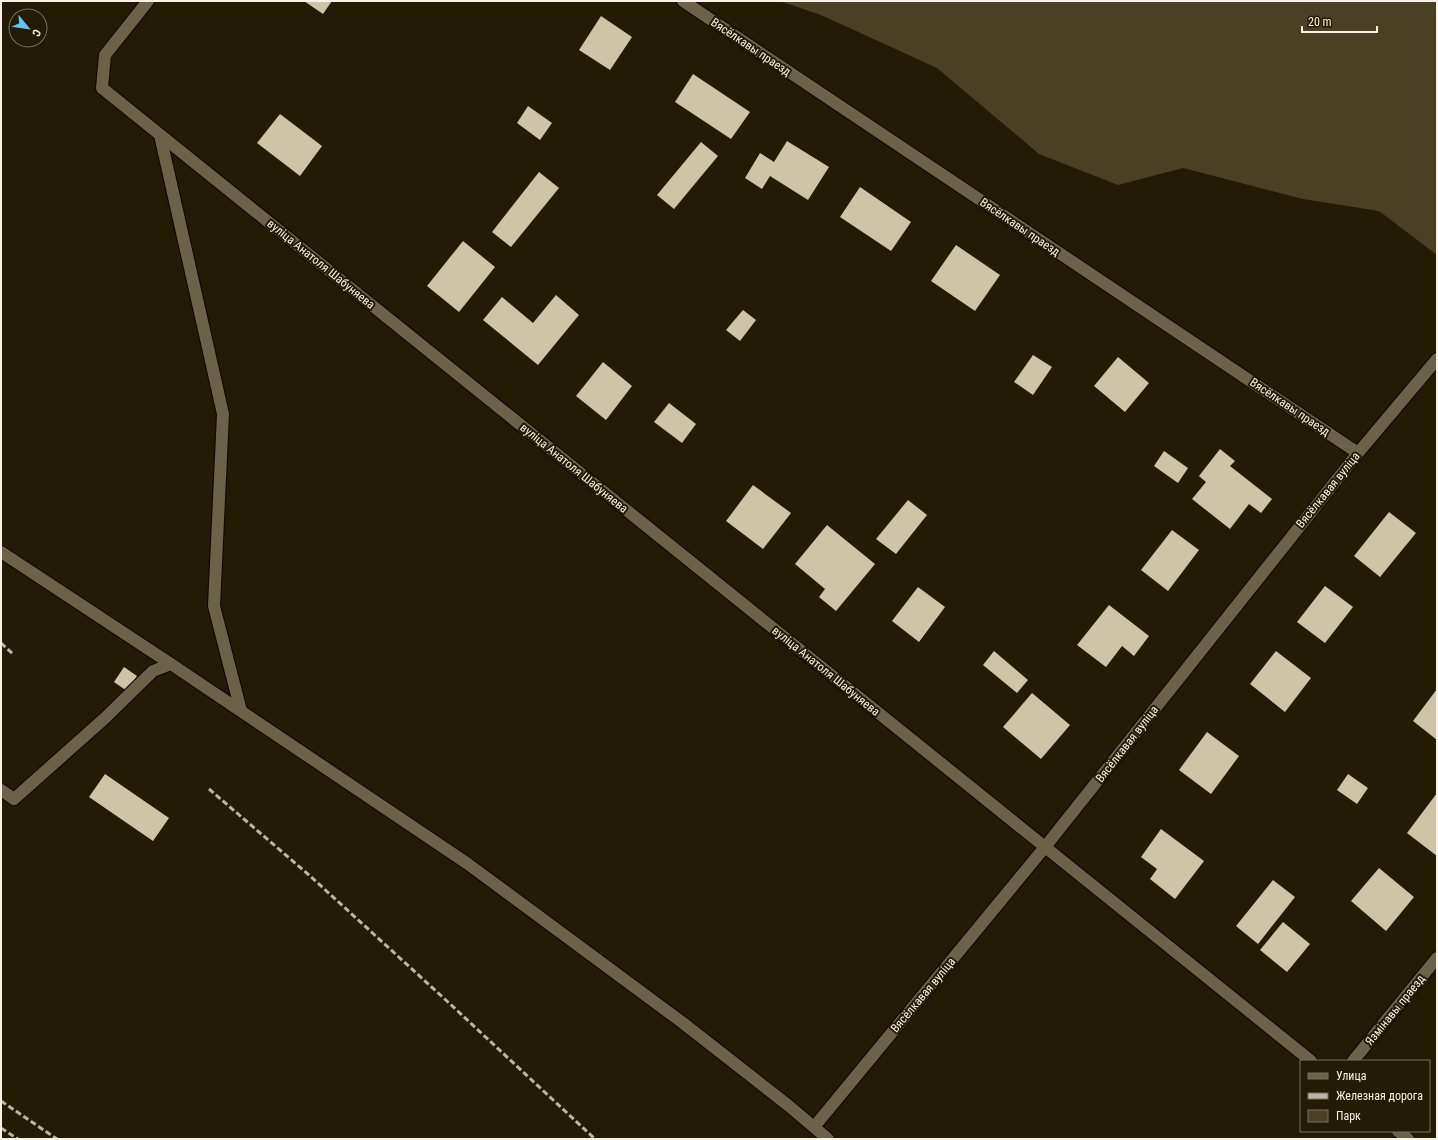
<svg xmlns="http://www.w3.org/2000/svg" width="1438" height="1140" viewBox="0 0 1438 1140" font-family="'Roboto Condensed',sans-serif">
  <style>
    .green { fill: #4a4125 }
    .building { fill: #cec5a6 }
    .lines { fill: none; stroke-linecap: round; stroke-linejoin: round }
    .minor-casing { stroke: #0c0600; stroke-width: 14 }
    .minor { stroke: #6b6247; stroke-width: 12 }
    .rail { stroke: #bbb5a3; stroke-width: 3; stroke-dasharray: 6 3; stroke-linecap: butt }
    .labels { text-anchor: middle; stroke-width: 4; stroke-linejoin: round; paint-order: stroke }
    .street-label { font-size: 12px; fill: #f8f3e4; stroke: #231b03 }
  </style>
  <rect width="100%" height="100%" fill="#231b03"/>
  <path class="green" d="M780 1H1437V255L1379 211 1303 199 1183 168 1118 185 1039 154 937 68 821 15Z"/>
  <path class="building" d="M304 1H332L323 14Z
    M601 16 632 37 610 70 579 50Z
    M693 74 750 112 731 139 675 102Z
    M528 106 552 123 540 140 517 123Z
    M280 114 322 146 300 176 257 143Z
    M787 141 829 167 808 200 770 176 762 189 745 178 760 153 774 162Z
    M701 142 718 156 674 209 657 195Z
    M539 172 559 188 511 247 492 232Z
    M860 187 911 222 891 251 840 217Z
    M463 241 495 267 459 312 427 286Z
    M956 245 1000 275 975 311 931 281Z
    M556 295 579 315 538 365 483 320 502 297 533 323Z
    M743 310 756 320 740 341 726 330Z
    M1033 355 1052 367 1033 395 1014 382Z
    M1118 357 1149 383 1125 412 1094 386Z
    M603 362 632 386 606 420 576 396Z
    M669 403 696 424 682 443 654 422Z
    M1220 449 1235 461 1230 466 1272 499 1261 513 1249 504 1230 529 1192 499 1206 482 1199 476Z
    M1164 451 1188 468 1178 483 1154 466Z
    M753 485 791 513 763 549 726 521Z
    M908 500 927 515 896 554 876 539Z
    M1389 512 1416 533 1380 577 1354 556Z
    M827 525 875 564 836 611 819 597 825 589 795 564Z
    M1172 530 1199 550 1168 591 1141 570Z
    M1325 586 1353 607 1325 643 1297 622Z
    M918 587 945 607 919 642 892 621Z
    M1109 605 1149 636 1134 656 1122 646 1106 667 1077 645Z
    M994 651 1028 680 1017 693 983 665Z
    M1276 651 1311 678 1285 712 1250 684Z
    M124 667 137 676 127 691 114 682Z
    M1437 689V740L1413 721Z
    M1032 693 1070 725 1041 759 1003 727Z
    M1207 732 1239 756 1211 794 1179 770Z
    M105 774 169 818 153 841 89 797Z
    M1348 774 1368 788 1357 804 1337 790Z
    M1437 793V856L1407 833Z
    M1161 829 1204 861 1175 899 1150 879 1157 869 1141 857Z
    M1379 868 1414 897 1386 931 1351 901Z
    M1273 880 1295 897 1258 944 1236 926Z
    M1283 922 1310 944 1287 972 1260 950Z"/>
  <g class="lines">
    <defs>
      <path id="minor" d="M148 1 105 55 102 88 1311 1061
        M683 1 1358 453
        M160 135 223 414 214 606 241 711
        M1 552 171 664 468 864 683 1023 789 1106 828 1139
        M1 790 14 799 105 718 153 671 171 664
        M1353 1061 1437 958
        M814 1127 1045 847 1358 453 1437 359
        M1398 1131 1408 1139"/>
    </defs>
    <use href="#minor" class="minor-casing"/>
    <use href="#minor" class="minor"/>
    <path class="rail" d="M1 643 13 654
      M209 789 309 875 448 1002 595 1139
      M1 1101 57 1139
      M1 1128 18 1139"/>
  </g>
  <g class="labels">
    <g class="street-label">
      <text transform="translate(751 47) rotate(34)" y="4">Вясёлкавы праезд</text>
      <text transform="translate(1020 227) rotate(34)" y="4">Вясёлкавы праезд</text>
      <text transform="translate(321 264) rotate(39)" y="4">вуліца Анатоля Шабуняева</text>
      <text transform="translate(1290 407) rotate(34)" y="4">Вясёлкавы праезд</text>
      <text transform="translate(574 468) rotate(39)" y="4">вуліца Анатоля Шабуняева</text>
      <text transform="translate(1328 490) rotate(-51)" y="4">Вясёлкавая вуліца</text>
      <text transform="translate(826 671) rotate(39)" y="4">вуліца Анатоля Шабуняева</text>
      <text transform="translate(1127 744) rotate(-52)" y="4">Вясёлкавая вуліца</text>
      <text transform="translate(923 995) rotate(-50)" y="4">Вясёлкавая вуліца</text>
      <text transform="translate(1395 1010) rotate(-51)" y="4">Язмінавы праезд</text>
    </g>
  </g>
  <rect width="1438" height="1140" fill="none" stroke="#f8f3e4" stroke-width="4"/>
  <rect x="1300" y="1060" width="130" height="72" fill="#231b03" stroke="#78715d"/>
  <rect x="1308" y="1073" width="20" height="6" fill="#6b6247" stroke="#78715d"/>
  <text x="1336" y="1080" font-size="12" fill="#f8f3e4">Улица</text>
  <rect x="1308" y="1093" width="20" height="6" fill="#bbb5a3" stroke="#78715d"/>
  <text x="1336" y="1100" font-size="12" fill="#f8f3e4">Железная дорога</text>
  <rect x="1308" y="1110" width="20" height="12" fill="#4a4125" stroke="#78715d"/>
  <text x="1336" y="1120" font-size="12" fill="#f8f3e4">Парк</text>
  <g transform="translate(28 28) rotate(119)"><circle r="19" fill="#231b03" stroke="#78715d"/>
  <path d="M0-3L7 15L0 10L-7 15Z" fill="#64c5ee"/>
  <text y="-6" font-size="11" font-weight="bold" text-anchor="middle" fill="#f8f3e4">С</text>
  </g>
  <path d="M1302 26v6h75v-6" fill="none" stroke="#f8f3e4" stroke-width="2"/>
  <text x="1308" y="26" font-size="12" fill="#f8f3e4" stroke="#231b03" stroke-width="3" paint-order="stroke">20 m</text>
</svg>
